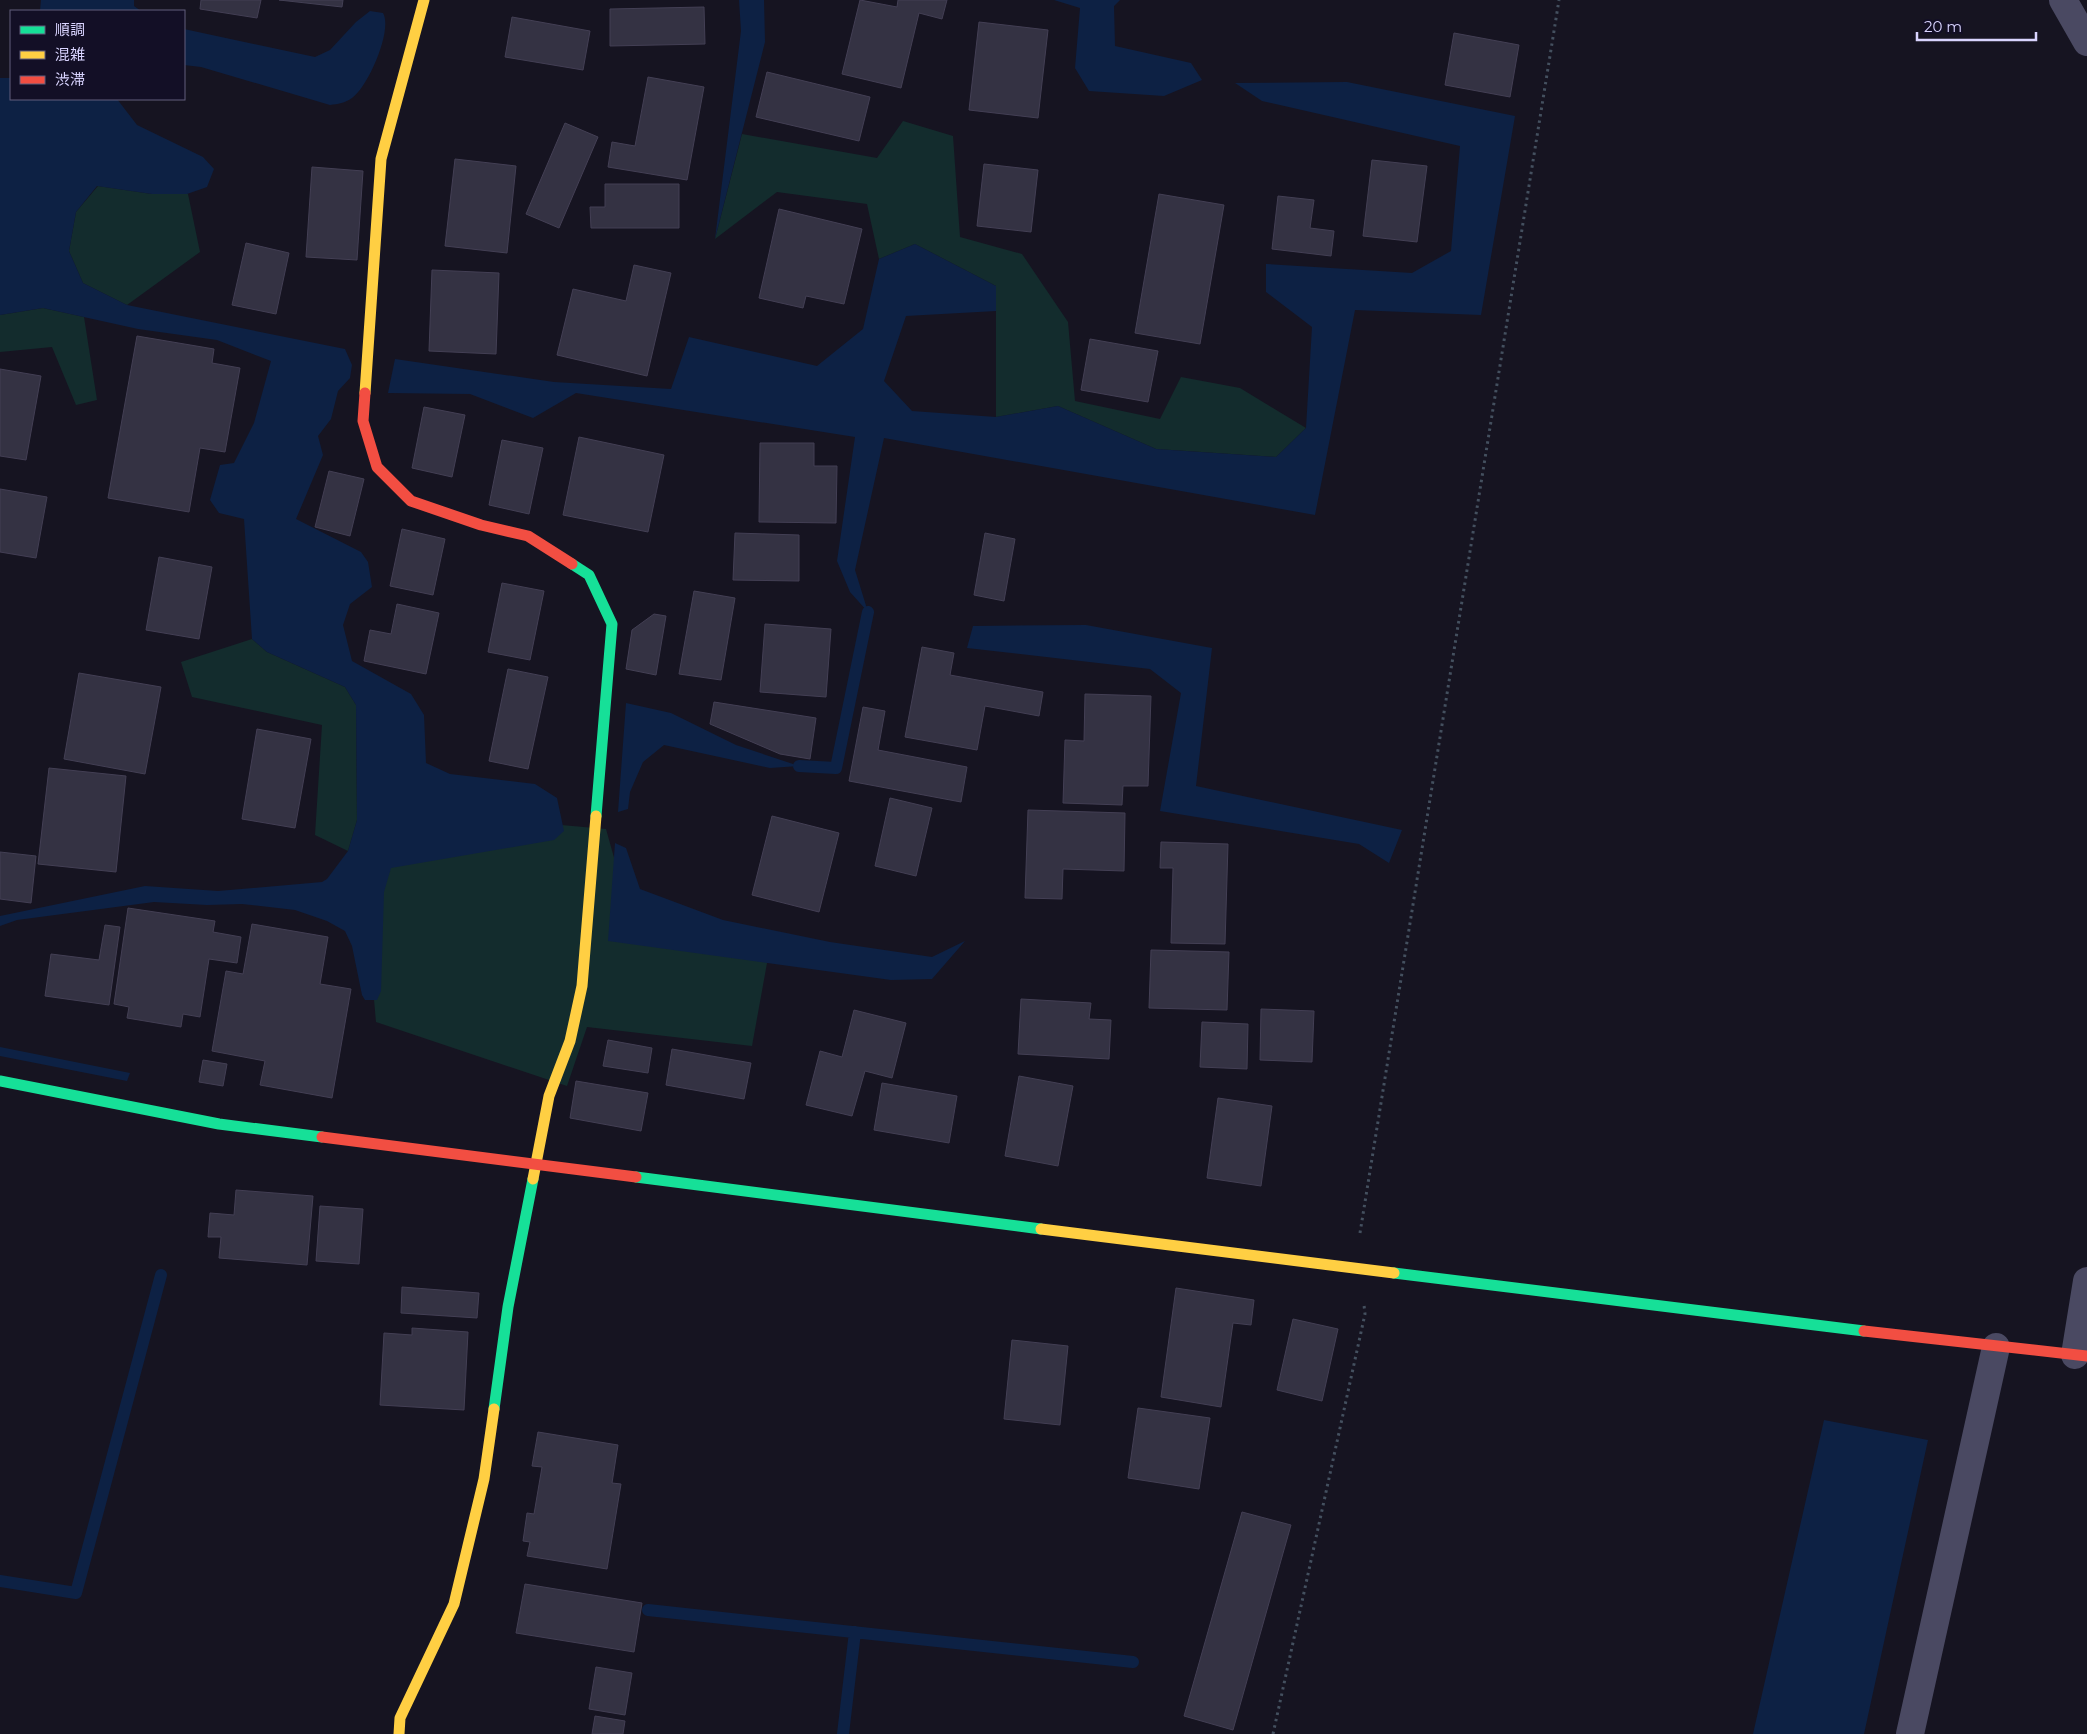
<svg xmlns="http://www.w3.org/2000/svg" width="2087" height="1734" viewBox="0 0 2087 1734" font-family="Montserrat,'Noto Sans JP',sans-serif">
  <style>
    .green { fill: #132c2d }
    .water { fill: #0d2144 }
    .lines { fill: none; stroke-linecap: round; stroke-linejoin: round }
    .stream { stroke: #0d2144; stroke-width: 12 }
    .building { fill: #343243; stroke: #433f54 }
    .path { stroke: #44505f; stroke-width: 3; stroke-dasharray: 2.5 4; stroke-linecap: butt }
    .street { stroke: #4a4962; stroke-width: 28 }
    .fast { stroke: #16e098; stroke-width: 11 }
    .slow { stroke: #ffcf43; stroke-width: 11 }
    .jam { stroke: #f24e42; stroke-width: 11 }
  </style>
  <rect width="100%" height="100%" fill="#161421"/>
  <path class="green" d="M903 121 953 136 960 237 1022 254 1068 322 1075 401 1160 419 1181 377 1240 388 1306 428 1276 457 1156 449 1058 406 996 417V286L915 244 879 259 867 204 777 192 715 239 742 134 877 158Z
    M98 186 152 194H188L200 252 127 305 83 283 69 251 76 212Z
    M43 308 84 317 97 400 76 405 52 347 0 352V315Z
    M252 639 267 652 345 687 356 705 357 820 348 851 315 835 322 725 192 697 181 662Z
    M403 811 606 829 632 922 769 952 752 1046 587 1027 567 1086 376 1022 365 896Z"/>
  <path class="water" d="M41 0H134V6L141 11H40Z
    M739 0H764L765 42 715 239 741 31Z
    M1054 0H1120L1114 6 1115 46 1191 63 1202 80 1164 96 1089 91 1075 68 1080 8Z
    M370 11 383 13C393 30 368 87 352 98 345 103 338 104 330 105L201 67 184 65V29L315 57 330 50 356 22Z
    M0 78H11V99H117L137 125 203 157 214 169 207 187 187 194H152L97 186 76 212 69 251 83 283 127 305 345 349 352 365 350 378 338 391 331 419 318 436 323 455 296 519 361 552 368 562 372 587 350 604 343 625 352 661 411 694 424 715 426 763 450 774 535 784 557 798 564 831 554 840 391 868 384 892 381 991 377 1000H365L362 995 352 946 345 931 327 921 295 910 242 904 207 905 154 902 17 920 0 926V916L145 886 218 891 322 882 327 879 348 851 357 820 356 705 345 687 267 652 252 639 244 519 219 513 210 500 220 465 234 463 254 423 271 361 217 340 138 329 43 308 0 315Z
    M1347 82 1515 116 1481 315 1355 310 1315 515 884 438 855 570 868 612 850 592 837 561 855 437 576 393 533 418 470 394 388 393 395 359 554 382 671 389 689 337 817 366 863 329 879 259 915 244 996 286V311L906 316 884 381 912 411 996 417 1058 406 1156 449 1276 457 1306 428 1312 327 1266 292V264L1412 273 1451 251 1460 146 1262 101 1235 83Z
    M1086 625 1212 648 1196 786 1402 830 1389 863 1359 844 1160 811 1181 693 1150 669 967 648 973 626Z
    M626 703 671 713 736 745 799 766 770 768 664 745 643 762 630 792 628 809 618 812Z
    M615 843 626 848 640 889 723 920 830 942 932 957 965 941 932 979 891 980 608 941Z
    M0 1047 130 1073 127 1081 0 1056Z
    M1824 1420 1928 1440 1864 1734H1753Z"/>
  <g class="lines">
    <path class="stream" d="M799 766 836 768 868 612
      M0 1581 76 1593 161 1275
      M648 1610 1133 1662
      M843 1734 855 1632"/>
  </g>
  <path class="building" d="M201 0H261L257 18 200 9Z
    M279 0H343L342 7Z
    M860 0 897 7 898 0H947L942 19 919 13 901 88 842 74Z
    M704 7 705 44 610 46V9Z
    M512 17 590 31 583 70 505 57Z
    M979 22 1048 30 1038 118 969 110Z
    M1454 33 1519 45 1510 97 1445 85Z
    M767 72 870 97 859 141 756 117Z
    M648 77 704 87 687 180 608 167 612 142 635 146Z
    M565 123 598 137 559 228 526 214Z
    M455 159 516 166 507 253 445 246Z
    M1372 160 1427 166 1417 242 1363 236Z
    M984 164 1038 170 1031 232 977 226Z
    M312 167 363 171 357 260 306 257Z
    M605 184H679V228H591L590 207H605Z
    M1159 194 1224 205 1200 344 1135 333Z
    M1278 196 1314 200 1310 228 1334 231 1331 256 1272 249Z
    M779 209 862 229 844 304 806 296 803 308 759 298Z
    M246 243 289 253 276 314 232 305Z
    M634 265 671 273 647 376 557 355 573 289 626 301Z
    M432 270 499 273 496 354 429 351Z
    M137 336 214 349 212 363 240 368 225 452 200 448 189 512 108 498Z
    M1090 339 1158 351 1148 402 1081 390Z
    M0 369 41 376 26 460 0 456Z
    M424 407 465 415 452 477 412 468Z
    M579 437 664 455 648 532 563 515Z
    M502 440 543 448 529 514 489 505Z
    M760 443H814V466H837L836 523 759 522Z
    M329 471 364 479 350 536 315 527Z
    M0 489 47 497 36 558 0 552Z
    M402 529 445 539 433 595 390 586Z
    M735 533 799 535V581L733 580Z
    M985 533 1015 539 1004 601 974 595Z
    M159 557 212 567 199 639 146 630Z
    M502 583 544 591 530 660 488 652Z
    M694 591 735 598 721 680 679 674Z
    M397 604 439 613 426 674 364 661 370 630 391 634Z
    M654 614 666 616 656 675 626 669 632 630Z
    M765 624 831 629 826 697 760 692Z
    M922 647 954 653 950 675 1043 692 1039 716 985 706 977 750 905 737Z
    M508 669 548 677 528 769 489 761Z
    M79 673 161 687 145 774 64 759Z
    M1085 694 1151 696 1148 786H1123L1122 805 1063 803 1065 740 1084 741Z
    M714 702 816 718 810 759 780 754 710 724Z
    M863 707 885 711 878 750 967 767 961 802 849 781Z
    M257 729 311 739 295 828 242 819Z
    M49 768 126 776 116 872 38 864Z
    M890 798 932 808 916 876 875 866Z
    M1028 810 1125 813 1124 871 1063 869 1062 899 1025 898Z
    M772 816 839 833 819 912 752 895Z
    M1161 842 1228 844 1225 944 1171 943 1173 868H1160Z
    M0 852 36 856 31 903 0 899Z
    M128 908 215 921 213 932 241 937 237 963 209 959 200 1017 183 1014 181 1027 127 1018 129 1007 114 1004Z
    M252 924 328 937 320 984 351 989 332 1098 260 1085 265 1061 212 1051 226 971 243 974Z
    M105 925 120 927 109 1005 45 996 51 954 99 960Z
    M1151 950 1229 952 1227 1010 1149 1008Z
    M1021 999 1091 1003 1089 1019 1111 1020 1109 1059 1018 1054Z
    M1261 1009 1314 1011 1312 1062 1260 1060Z
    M854 1010 906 1023 892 1078 865 1071 852 1116 806 1105 820 1051 842 1057Z
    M1202 1022 1248 1024 1247 1069 1200 1067Z
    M608 1040 652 1048 648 1073 603 1066Z
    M672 1049 751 1063 744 1099 666 1085Z
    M203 1060 227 1064 223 1086 199 1082Z
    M1019 1076 1073 1086 1058 1166 1005 1156Z
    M576 1081 648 1093 641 1131 570 1118Z
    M882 1083 957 1096 949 1143 874 1130Z
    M1218 1098 1272 1106 1261 1186 1207 1178Z
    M236 1190 313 1196 307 1265 219 1258 221 1237H208L210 1213 234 1215Z
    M320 1206 363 1209 359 1264 316 1261Z
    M402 1287 479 1293 477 1318 401 1313Z
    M1176 1288 1254 1300 1251 1325 1233 1323 1221 1407 1161 1397Z
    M1293 1319 1338 1329 1322 1401 1277 1390Z
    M412 1328 468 1332 464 1410 380 1405 384 1333 412 1335Z
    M1012 1340 1068 1346 1060 1425 1004 1419Z
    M1138 1408 1210 1418 1199 1489 1128 1478Z
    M538 1432 618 1445 612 1483 621 1484 607 1569 527 1556 530 1542 523 1541 527 1513 534 1514 542 1467 532 1466Z
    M1242 1512 1291 1525 1233 1730 1184 1716Z
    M525 1584 642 1603 634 1652 516 1633Z
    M596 1667 632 1673 625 1715 589 1709Z
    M595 1716 625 1721 623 1734H592Z"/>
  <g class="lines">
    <path class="path" d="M1360 1233 1559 0
      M1273 1734 1365 1314 1364 1305"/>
    <path class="street" d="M2063 0 2087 42
      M2075 1355 2087 1281
      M1910 1734 1996 1347"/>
    <path class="fast" d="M572 564 589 575 612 624 596 816
      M0 1081 219 1124 322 1137
      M636 1177 1041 1229
      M1394 1273 1864 1331
      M494 1409 508 1307 533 1179"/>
    <path class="slow" d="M365 393 381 159 424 0
      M533 1179 549 1096 570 1041 582 986 596 816
      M1041 1229 1394 1273
      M399 1734 400 1718 454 1604 484 1479 494 1409"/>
    <path class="jam" d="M365 393 363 421 377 467 411 501 481 525 528 536 572 564
      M322 1137 636 1177
      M1864 1331 2087 1356"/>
  </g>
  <rect x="10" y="10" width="175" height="90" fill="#130f26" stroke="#625e7d"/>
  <rect x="20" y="26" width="25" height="8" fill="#16e098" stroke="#625e7d"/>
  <text x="55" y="35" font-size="15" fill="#d9d4ff">順調</text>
  <rect x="20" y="51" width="25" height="8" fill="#ffcf43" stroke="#625e7d"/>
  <text x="55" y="60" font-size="15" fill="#d9d4ff">混雑</text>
  <rect x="20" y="76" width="25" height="8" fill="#f24e42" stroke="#625e7d"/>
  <text x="55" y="85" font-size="15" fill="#d9d4ff">渋滞</text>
  <path d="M1917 32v8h119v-8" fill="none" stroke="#d9d4ff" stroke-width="2.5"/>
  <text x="1924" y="32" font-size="15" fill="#d9d4ff" stroke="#130f26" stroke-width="4" paint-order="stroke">20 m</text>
</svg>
